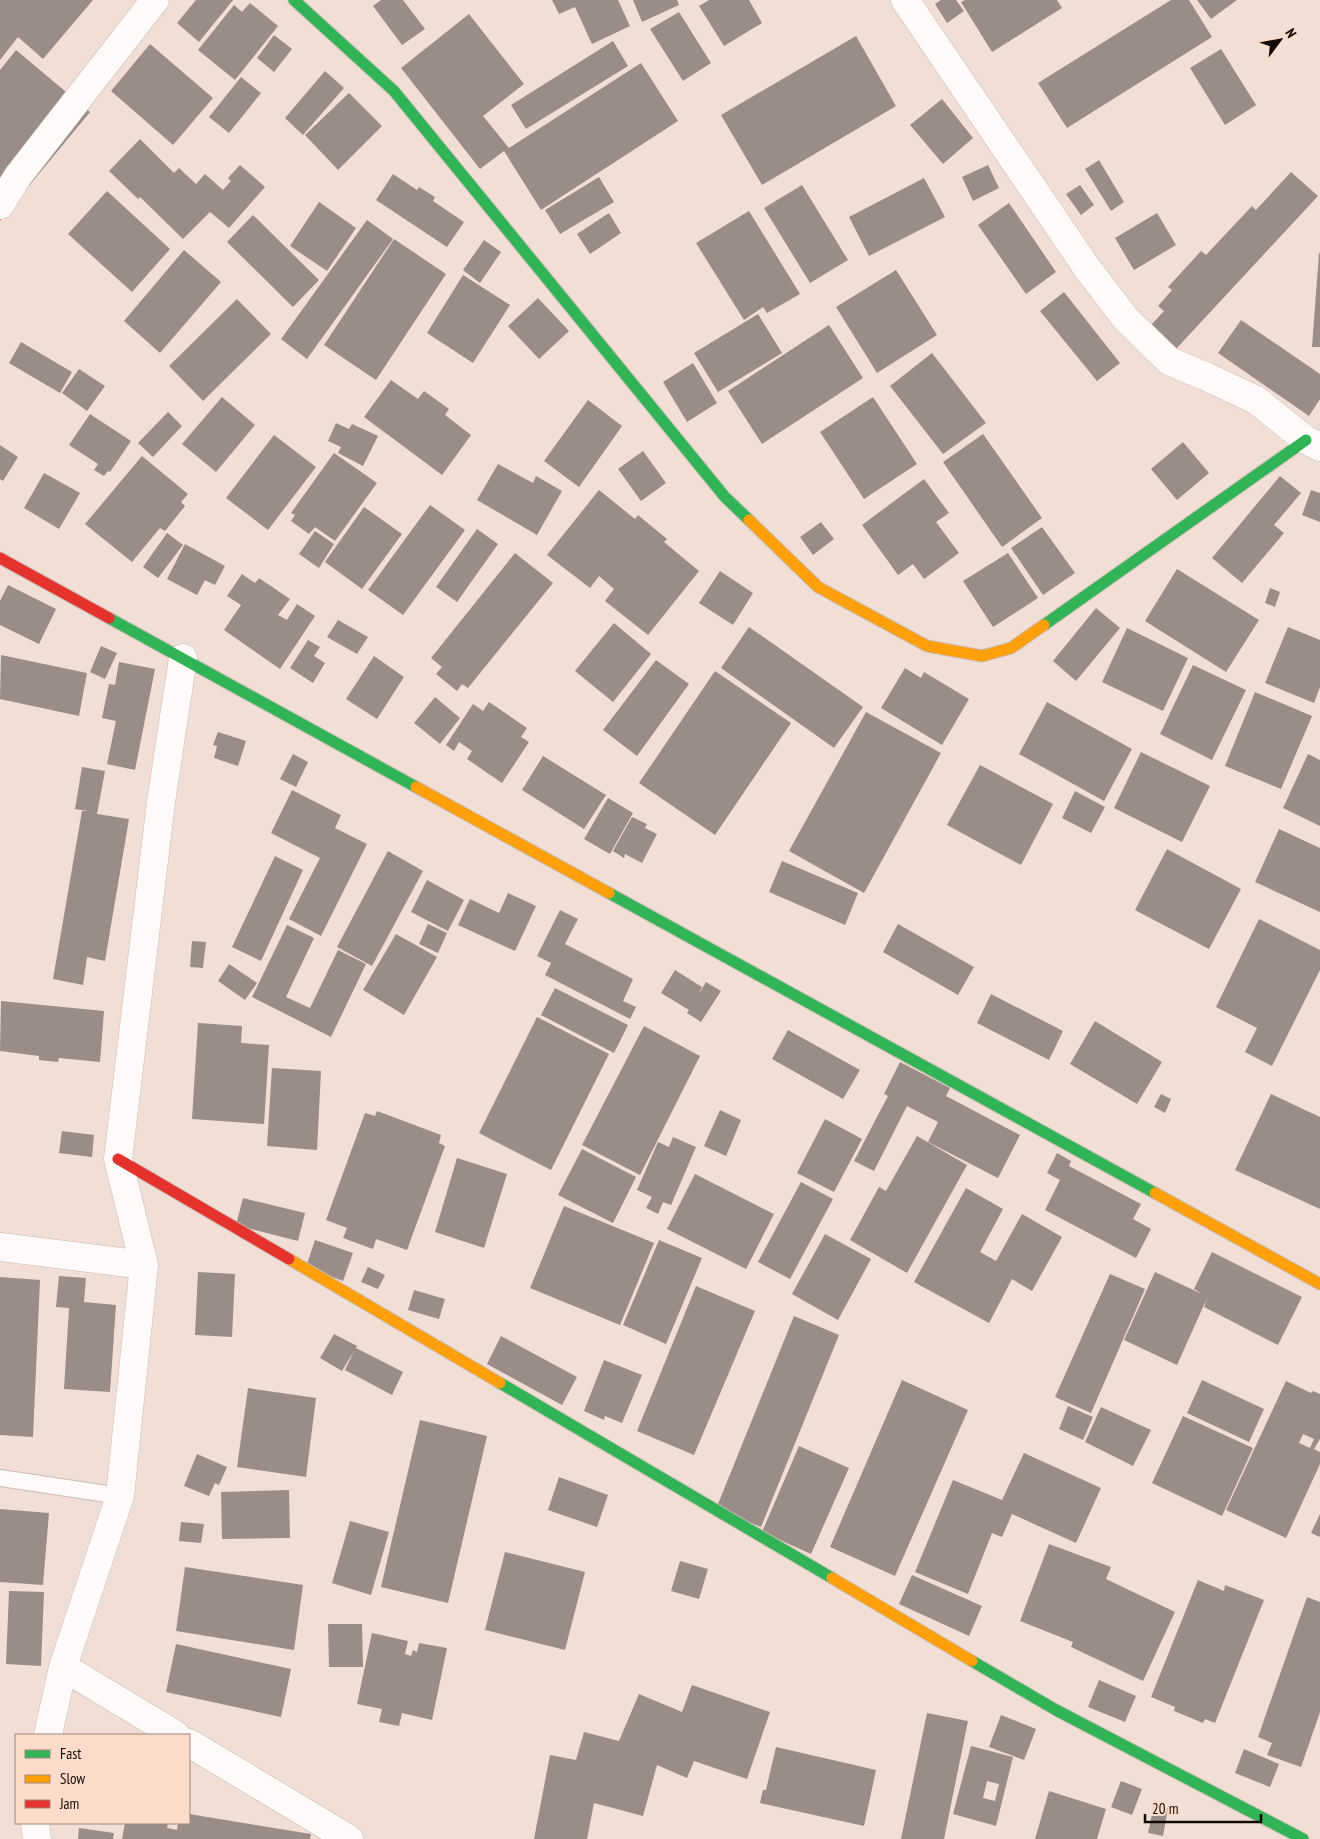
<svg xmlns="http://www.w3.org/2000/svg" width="1320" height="1839" viewBox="0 0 1320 1839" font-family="'PT Sans Narrow',sans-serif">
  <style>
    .building { fill: #9a8c86; fill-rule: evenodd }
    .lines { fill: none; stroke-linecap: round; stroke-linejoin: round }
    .lane-casing { stroke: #c9bcb5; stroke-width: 18 }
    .street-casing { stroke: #c9bcb5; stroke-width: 29 }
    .fast-casing { stroke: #c9bcb5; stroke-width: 13 }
    .slow-casing { stroke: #c9bcb5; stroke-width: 13 }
    .jam-casing { stroke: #c9bcb5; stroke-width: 13 }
    .lane { stroke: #fdfaf9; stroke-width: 16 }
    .street { stroke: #fdfaf9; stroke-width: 28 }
    .fast { stroke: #30b455; stroke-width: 11 }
    .slow { stroke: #ff9f0a; stroke-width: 11 }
    .jam { stroke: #e5322d; stroke-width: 11 }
  </style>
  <rect width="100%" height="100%" fill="#f1dfd6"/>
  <path class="building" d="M0 0H93L43 59 18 37 0 60Z
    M196 0H233L199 42 177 23Z
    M381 0H403L425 29 402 45 373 6Z
    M552 0H618L630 26 592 44 575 7 559 14Z
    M633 0H677L679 5 642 22Z
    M709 0H749L762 23 724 46 699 6Z
    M941 0H956L964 11 947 23 935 4Z
    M965 0H1057L1062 8 992 52 961 2Z
    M1171 0H1189L1212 37 1067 128 1038 83Z
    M1197 0H1237L1211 19Z
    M250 3 278 26 235 80 198 50 234 5 242 12Z
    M679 12 711 63 683 81 650 29Z
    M469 14 524 84 483 116 509 148 641 63 678 121 541 210 504 151 480 169 401 68Z
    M274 35 292 49 274 72 257 58Z
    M856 36 896 106 762 185 721 115Z
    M613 41 628 66 526 129 511 105Z
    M150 44 213 98 173 145 111 91Z
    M1221 49 1256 105 1225 125 1190 68Z
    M16 50 90 112 0 221V70Z
    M325 71 344 88 303 135 285 118Z
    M241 77 261 93 229 133 209 117Z
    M349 93 382 126 338 170 305 135Z
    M942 99 973 138 943 164 910 125Z
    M140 139 174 173 179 168 196 184 205 174 223 190 231 181 228 178 240 165 265 187 229 228 210 212 183 239 140 197 138 199 109 171Z
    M1099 160 1124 202 1111 211 1085 169Z
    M988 165 999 188 973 201 962 177Z
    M1291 172 1318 196 1176 349 1151 325 1164 311 1158 306 1172 290 1168 287 1201 251 1206 255 1252 206 1256 210Z
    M393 174 417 190 419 187 435 197 433 201 464 222 447 247 376 200Z
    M599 177 614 202 560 234 545 210Z
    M924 178 945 217 869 256 849 217Z
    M802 185 848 260 810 283 764 208Z
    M1080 185 1094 205 1081 215 1066 194Z
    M107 191 170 249 132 292 68 234Z
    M319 202 356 228 327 271 290 246Z
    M1009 203 1056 272 1026 294 978 225Z
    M749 211 800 294 767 313 763 307 744 320 696 243Z
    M609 213 621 233 590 254 577 234Z
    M1157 213 1176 245 1134 270 1115 238Z
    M253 215 319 280 293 307 227 242Z
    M367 220 393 239 307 359 281 339Z
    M394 239 446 274 376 380 324 345Z
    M484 240 501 252 480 283 463 270Z
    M184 250 221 282 160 353 124 321Z
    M1319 253H1320V347H1312Z
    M896 270 937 335 877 373 836 307Z
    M463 275 510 305 473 363 427 333Z
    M1064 292 1120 363 1097 381 1040 311Z
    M538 298 569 331 539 359 508 326Z
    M237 299 271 334 203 401 169 366Z
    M758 314 782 353 718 392 694 353Z
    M1241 320 1320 374V399L1309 416 1218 353Z
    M829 325 863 378 762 444 728 391Z
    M21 342 72 372 60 393 9 363Z
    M932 353 986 423 943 454 890 386Z
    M693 363 717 403 687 422 663 382Z
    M79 369 105 386 87 411 62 393Z
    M391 380 418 399 424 391 449 409 445 415 471 435 442 475 364 417Z
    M222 397 255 425 216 472 182 444Z
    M873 397 917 464 864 499 820 432Z
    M588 400 622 426 579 487 544 461Z
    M168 412 182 426 153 457 138 443Z
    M90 414 131 441 110 472 108 471 104 476 94 470 98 464 69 445Z
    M336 423 349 429 352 424 378 436 363 466 338 453 341 447 328 441Z
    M983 434 1042 518 1002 547 943 462Z
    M274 435 316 467 268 530 226 498Z
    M1183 442 1209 473 1177 500 1151 469Z
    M0 445 18 457 3 481 0 479Z
    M643 451 666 483 641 501 618 469Z
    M334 453 377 483 335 541 315 527 309 534 291 521 295 515 291 513Z
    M142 456 188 494 181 502 185 506 165 531 160 528 132 562 85 524Z
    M498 464 533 483 536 476 562 491 537 535 477 500Z
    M44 473 80 493 59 529 24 508Z
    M1280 476 1301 493 1274 525 1284 533 1242 583 1212 558Z
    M924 479 949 513 936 522 959 553 924 579 913 564 898 575 862 525Z
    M599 490 635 519 638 515 667 539 664 542 699 571 648 635 605 601 614 589 599 576 590 588 547 555Z
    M1311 490 1320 493V522L1302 515Z
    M430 505 465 530 403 615 368 590Z
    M364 507 402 534 362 589 325 562Z
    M821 522 834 539 813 555 800 537Z
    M1042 527 1075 573 1043 595 1011 548Z
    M477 529 498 544 457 602 436 587Z
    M315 531 334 544 319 568 299 554Z
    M167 533 183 545 158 578 143 567Z
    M185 544 225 566 215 585 205 580 197 595 167 579Z
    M515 553 553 583 468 688 462 684 457 691 436 674 442 667 431 658Z
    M1008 553 1038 598 993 627 963 581Z
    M1177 569 1259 620 1226 672 1145 621Z
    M720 571 753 593 733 625 699 603Z
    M242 574 255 583 259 578 290 599 278 615 287 620 297 604 315 616 280 669 224 630 241 605 227 596Z
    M8 585 56 609 39 644 0 625V601Z
    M1270 588 1280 592 1275 607 1265 603Z
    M1096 608 1120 628 1076 681 1053 661Z
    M338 620 368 637 357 654 327 637Z
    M614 623 651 654 613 702 575 671Z
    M749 627 863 707 834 748 721 668Z
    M1288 627 1320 640V687L1314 703 1265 683Z
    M1127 628 1188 658 1163 711 1102 682Z
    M308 640 320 647 314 656 325 663 313 683 290 668Z
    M101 646 117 653 105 679 90 672Z
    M1 655 87 673 79 716 0 699Z
    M374 656 404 677 377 719 346 699Z
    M656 660 689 684 637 756 603 730Z
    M119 662 155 669 135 770 107 764 116 721 102 718 109 684 115 685Z
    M1193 665 1246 690 1212 760 1160 734Z
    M905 668 921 678 924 672 969 699 942 745 881 708Z
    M715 671 791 723 715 835 639 783Z
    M1255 692 1312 716 1281 789 1225 766Z
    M435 697 460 718 440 744 414 723Z
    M489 702 527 728 521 737 529 742 502 783 467 759 472 751 459 742 454 751 446 745 473 704 483 711Z
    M1047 702 1132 749 1104 801 1019 754Z
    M866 712 941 753 864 893 789 851Z
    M218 732 246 741 238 766 214 758 217 746 213 745Z
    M1141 752 1210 786 1182 842 1114 808Z
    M293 754 308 762 296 787 280 779Z
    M1308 754 1320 760V826L1283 808Z
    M543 756 606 795 584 829 522 790Z
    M980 765 1053 804 1021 865 947 825Z
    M82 767 105 771 97 814 129 819 105 961 87 957 83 985 53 979 82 811H88L75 809Z
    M292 790 341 815 335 828 367 844 321 936 289 919 320 858 271 833Z
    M1075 791 1105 807 1091 833 1062 818Z
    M608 798 633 813 610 854 584 839Z
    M632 817 647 824 645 828 657 834 642 863 625 854 624 858 613 851Z
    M1279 829 1320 848V912L1255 882Z
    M1167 849 1241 889 1209 949 1135 910Z
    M388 851 423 871 372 966 337 947Z
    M275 856 303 870 261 961 232 947Z
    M782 861 858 893 845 925 769 892Z
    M427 880 464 900 448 931 411 912Z
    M508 893 536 906 515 951 458 925 470 899 499 913Z
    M560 910 578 919 565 944 633 979 623 1001 636 1007 630 1019 545 975 551 963 537 956Z
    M1259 919 1320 950V970L1272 1066 1245 1052 1257 1028 1216 1007Z
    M428 924 447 933 438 953 419 944Z
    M898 924 974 967 958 995 883 952Z
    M287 925 314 938 286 997 310 1008 338 950 366 964 331 1037 252 997Z
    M396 934 437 957 404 1015 363 990Z
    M192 941 206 942 203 968 190 967Z
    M229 964 257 983 245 1000 218 981Z
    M675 970 702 987 698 995 706 982 721 991 701 1022 687 1013 689 1010 661 993Z
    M555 988 628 1025 614 1053 541 1015Z
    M991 994 1063 1031 1049 1060 977 1023Z
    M1 1001 104 1011 100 1062 59 1058 58 1062 39 1060V1056L0 1051Z
    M537 1017 609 1054 551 1170 479 1133Z
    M1095 1021 1162 1062 1137 1104 1070 1064Z
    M198 1023 242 1026 241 1043 269 1045 264 1124 192 1119Z
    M644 1026 700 1056 640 1175 582 1145Z
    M788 1030 860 1070 843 1099 772 1059Z
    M900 1062 950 1088 946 1096 1020 1135 998 1178 928 1142 938 1122 907 1106 874 1171 854 1161 888 1096 884 1094Z
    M272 1068 321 1071 317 1150 267 1146Z
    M1161 1094 1171 1099 1165 1113 1154 1107Z
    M1271 1094 1320 1117V1209L1235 1170Z
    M720 1110 741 1120 726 1156 704 1146Z
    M377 1111 441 1135 439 1143 445 1146 407 1250 376 1239 373 1249 343 1238 347 1228 326 1220 365 1113 375 1116Z
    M825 1119 862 1139 834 1192 797 1173Z
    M62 1131 94 1135 92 1157 59 1153Z
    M917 1136 967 1165 907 1273 850 1240 879 1187 886 1191Z
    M673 1137 696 1147 671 1205 663 1202 658 1214 646 1208 652 1197 637 1190 658 1142 669 1147Z
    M582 1149 636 1177 613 1223 558 1195Z
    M1057 1153 1071 1161 1069 1166 1141 1204 1133 1219 1151 1229 1136 1258 1045 1210 1060 1180 1047 1173Z
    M457 1158 507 1174 484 1248 435 1232Z
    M695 1174 774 1214 746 1269 667 1229Z
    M801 1182 833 1199 790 1279 758 1262Z
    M966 1188 1003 1209 980 1252 996 1261 1022 1214 1062 1237 1032 1291 1012 1279 989 1323 914 1282Z
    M243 1198 305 1213 298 1241 236 1225Z
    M564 1206 654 1243 620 1325 530 1288Z
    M825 1234 871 1259 838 1320 792 1294Z
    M315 1240 353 1253 343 1281 306 1267Z
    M659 1240 702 1258 666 1344 623 1325Z
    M1212 1252 1302 1297 1278 1345 1204 1307 1208 1296 1177 1365 1124 1340 1155 1272 1202 1294 1194 1289Z
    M368 1267 385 1275 378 1289 361 1282Z
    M198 1272 235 1274 232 1337 195 1335Z
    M1110 1274 1145 1289 1091 1413 1055 1397Z
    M59 1276 86 1278 84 1302 116 1305 110 1392 64 1389 69 1308 56 1307Z
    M0 1277 40 1280 33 1437 0 1435Z
    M696 1286 755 1311 694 1455 637 1431Z
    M414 1290 445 1299 439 1319 408 1310Z
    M794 1316 839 1335 761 1527 716 1509Z
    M334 1334 357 1346 356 1348 403 1372 392 1395 345 1370 354 1351 342 1371 320 1358Z
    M501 1336 577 1377 562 1405 487 1364Z
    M604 1360 642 1375 622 1423 605 1416 604 1420 584 1411Z
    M902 1380 968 1410 895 1576 830 1547Z
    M1202 1380 1264 1409 1249 1442 1187 1413Z
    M1286 1381 1311 1393 1313 1391 1320 1394V1439L1314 1449 1320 1452V1464L1286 1538 1226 1510ZM1303 1434 1314 1439 1310 1448 1299 1443Z
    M248 1388 316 1398 306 1477 237 1467Z
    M1068 1406 1093 1417 1083 1440 1059 1429Z
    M1101 1407 1151 1430 1133 1466 1085 1442Z
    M1183 1416 1253 1448 1222 1516 1152 1483Z
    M420 1420 487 1436 448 1603 381 1587Z
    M799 1446 849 1468 811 1554 762 1532Z
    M1024 1453 1101 1488 1076 1543 1012 1514 1002 1537 992 1533 968 1594 915 1572 953 1480 1002 1500Z
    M197 1454 227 1467 219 1485 215 1483 209 1496 184 1486Z
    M559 1477 608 1495 597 1527 548 1510Z
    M289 1490 290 1538 222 1539 221 1492Z
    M0 1509 49 1513 43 1585 0 1582Z
    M1320 1514V1537L1311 1533Z
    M350 1521 389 1532 371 1595 332 1583Z
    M181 1522 204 1524 201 1543 179 1541Z
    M1049 1544 1111 1567 1106 1579 1175 1612 1143 1681 1071 1647 1073 1642 1020 1621Z
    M505 1552 585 1572 565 1650 485 1630Z
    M680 1561 708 1569 699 1599 671 1591Z
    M185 1567 303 1585 294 1650 176 1631Z
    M912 1575 982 1606 969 1636 899 1604Z
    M1198 1580 1224 1591 1225 1585 1264 1600 1215 1723 1205 1719 1203 1723 1174 1711 1175 1707 1151 1697Z
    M9 1591 44 1592 41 1666 6 1664Z
    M1307 1597 1320 1602V1712L1301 1767 1267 1755 1272 1743 1258 1737Z
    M328 1624H362L363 1667H329Z
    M372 1633 408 1641 405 1654 411 1656 413 1650 417 1652 419 1643 447 1648 432 1720 402 1713 399 1726 379 1722 382 1709 357 1704Z
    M176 1644 291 1669 281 1717 166 1692Z
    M1099 1680 1136 1696 1125 1722 1088 1707Z
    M692 1685 770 1712 747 1779 694 1761 687 1778 657 1765 643 1816 594 1803 587 1839H534L550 1755 576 1760 584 1732 619 1741 639 1694 682 1712Z
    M927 1713 968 1721 944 1839H901Z
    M1001 1715 1036 1729 1024 1760 989 1747Z
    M971 1746 1013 1757 996 1826 953 1814ZM987 1781 999 1784 995 1801 983 1798Z
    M776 1747 876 1770 864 1826 760 1803 763 1790H766Z
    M1244 1749 1279 1764 1270 1787 1235 1773Z
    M1121 1781 1142 1789 1132 1815 1111 1807Z
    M1049 1791 1106 1809 1097 1839H1035Z
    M1154 1805 1168 1808 1163 1836 1148 1833Z
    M189 1814 311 1834 310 1839H122L125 1823H168L167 1828 177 1830 178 1823H189Z
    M79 1828 114 1833 113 1839H78Z"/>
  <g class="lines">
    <defs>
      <path id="lane" d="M0 1478 120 1496"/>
      <path id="street" d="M905 0 1087 268 1126 319 1169 361 1207 377 1256 400 1306 440 1320 447
        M0 205 18 176 155 0
        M0 1247 144 1265
        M63 1667 176 1735
        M48 1735 63 1667 120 1496 144 1265 118 1159 161 802 183 658
        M189 1743 349 1839
        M35 1823 37 1839"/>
      <path id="fast" d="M294 0 394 91 725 497 749 520
        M109 618 416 787
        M1044 625 1306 440
        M609 893 1155 1193
        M500 1383 832 1578
        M972 1661 1056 1710 1303 1839"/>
      <path id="slow" d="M749 520 818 587 927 646 982 656 1011 648 1044 625
        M416 787 609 893
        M1155 1193 1320 1284
        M289 1259 500 1383
        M832 1578 972 1661"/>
      <path id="jam" d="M0 558 109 618
        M118 1159 289 1259"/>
    </defs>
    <use href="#lane" class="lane-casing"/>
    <use href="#street" class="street-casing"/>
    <use href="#fast" class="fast-casing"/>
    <use href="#slow" class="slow-casing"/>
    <use href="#jam" class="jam-casing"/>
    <use href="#lane" class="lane"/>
    <use href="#street" class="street"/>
    <use href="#fast" class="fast"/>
    <use href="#slow" class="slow"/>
    <use href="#jam" class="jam"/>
  </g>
  <rect x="15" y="1734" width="175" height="90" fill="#fcdbcb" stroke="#9f877c"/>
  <rect x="25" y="1750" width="25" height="8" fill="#30b455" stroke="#9f877c"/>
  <text x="60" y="1759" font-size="15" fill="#130905">Fast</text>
  <rect x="25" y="1775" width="25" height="8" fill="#ff9f0a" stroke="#9f877c"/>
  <text x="60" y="1784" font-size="15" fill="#130905">Slow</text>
  <rect x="25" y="1800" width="25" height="8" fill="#e5322d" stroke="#9f877c"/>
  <text x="60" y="1809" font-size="15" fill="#130905">Jam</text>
  <g transform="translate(1280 40) rotate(58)" stroke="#fcdbcb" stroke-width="4" paint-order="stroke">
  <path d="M0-4L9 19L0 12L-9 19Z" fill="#130905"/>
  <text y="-8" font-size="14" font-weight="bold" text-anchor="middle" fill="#130905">N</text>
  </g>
  <path d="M1145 1814v8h116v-8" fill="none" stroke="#130905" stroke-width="2.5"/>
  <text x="1152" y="1814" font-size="15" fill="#130905" stroke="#fcdbcb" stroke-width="4" paint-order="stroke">20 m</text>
</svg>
